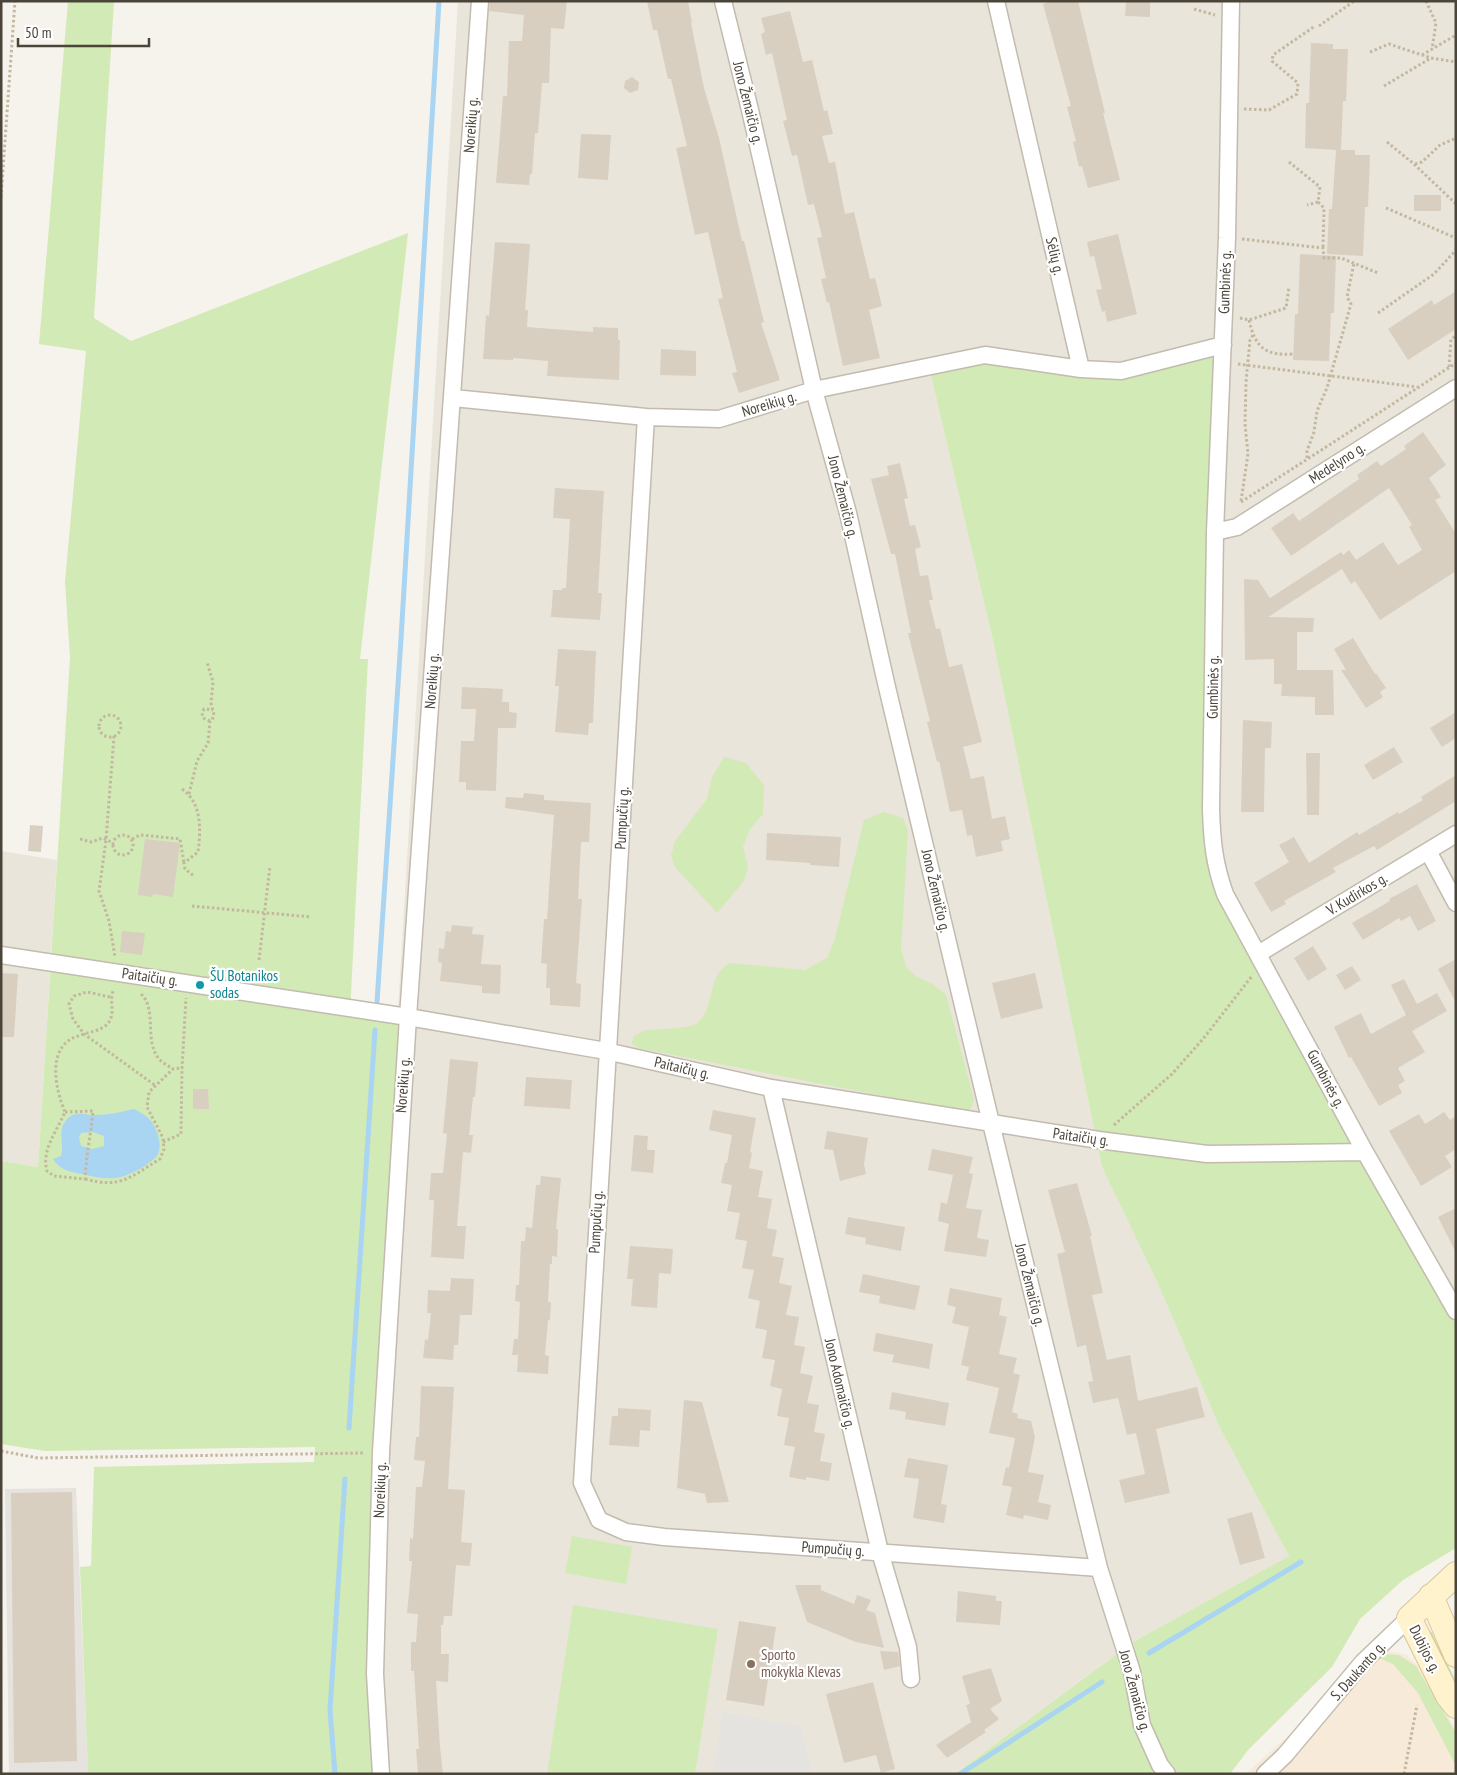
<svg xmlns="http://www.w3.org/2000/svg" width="1457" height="1775" viewBox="0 0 1457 1775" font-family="'PT Sans Narrow',sans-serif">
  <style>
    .residential { fill: #eae5da }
    .commercial { fill: #f7ead8 }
    .industrial { fill: #e6e2dd }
    .green { fill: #d2eab5 }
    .parking { fill: #e5e3e0 }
    .water { fill: #a9d4f2; fill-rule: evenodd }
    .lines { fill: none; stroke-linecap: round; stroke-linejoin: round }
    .stream { stroke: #a9d4f2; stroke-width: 5 }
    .building { fill: #d8cfc1 }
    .street-casing { stroke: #c2bbae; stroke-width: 19 }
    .secondary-casing { stroke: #d6c79b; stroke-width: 26 }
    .path { stroke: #c4b79f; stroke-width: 3; stroke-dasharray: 2.5 2.5; stroke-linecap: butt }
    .street { stroke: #fff; stroke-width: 16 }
    .secondary { stroke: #fff3cd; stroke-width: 24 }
    .culture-dot { fill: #0f9aa8; stroke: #fff; stroke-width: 2 }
    .education-dot { fill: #8d6e63; stroke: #fff; stroke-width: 2 }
    .labels { text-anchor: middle; stroke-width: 4.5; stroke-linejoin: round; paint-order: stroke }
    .street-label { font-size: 15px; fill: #4b4439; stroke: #fff }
    .culture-label { font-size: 15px; fill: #0d838f; stroke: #fff; text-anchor: start }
    .education-label { font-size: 15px; fill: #785e54; stroke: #fff; text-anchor: start }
  </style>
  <rect width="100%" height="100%" fill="#f6f3ec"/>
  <path class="residential" d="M458 1H1456V1306L1225 894 1121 371 929 367 994 645 1102 1167 1158 1284 1220 1428 1289 1556 1133 1642 955 1774H375L369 1689 371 1465Z
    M1 851 57 860 38 1167 1 1161Z"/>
  <path class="commercial" d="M1387 1651 1405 1654 1422 1669 1456 1731V1774H1245L1376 1657Z"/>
  <path class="industrial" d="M76 1488 88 1774H9L5 1489Z"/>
  <path class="green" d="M68 1H114L94 318 131 341 408 233 360 659H368L350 1014 399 1023 371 1465 369 1689 375 1774H88L80 1567 91 1566 94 1467 314 1462 315 1447 45 1451 1 1444V1161L38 1167 70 657 65 582 86 351 39 344Z
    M1223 345 1217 873 1456 1311V1548L1403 1580 1360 1619 1332 1667 1248 1750 1230 1774H1177C1149 1738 1142 1686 1133 1642L1289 1556 1220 1428 1158 1284 1102 1167 994 645 929 367 985 355 1121 371Z
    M724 757 746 763 764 785 763 814 750 829 743 847 748 867 744 881 717 913 675 867 671 856 675 841 707 799 712 777Z
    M884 812 903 818 908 831 901 950 907 968 917 977 934 985 946 995 974 1099 971 1109 966 1112 638 1048 632 1044 633 1037C637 1035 640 1032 643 1031 656 1028 687 1030 697 1023 716 1008 705 979 729 963L805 970 827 958 834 942 864 820Z
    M572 1536 632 1547 626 1584 565 1573Z
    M573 1605 718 1629 695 1774H547Z
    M1427 1631 1432 1632 1456 1681V1689Z
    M1117 1654 1142 1746 1156 1774H955Z
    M1386 1654 1399 1655 1416 1666 1456 1733V1766L1418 1693 1393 1664 1377 1657Z"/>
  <path class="parking" d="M722 1712 801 1727 812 1774H713Z"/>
  <path class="water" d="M134 1109C139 1112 144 1114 147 1117 156 1124 164 1146 157 1156 150 1164 134 1173 124 1176 111 1181 95 1177 82 1174 70 1172 60 1170 53 1159L61 1156C64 1146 60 1138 62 1128 64 1122 68 1116 75 1114 82 1112 88 1116 95 1115 108 1115 121 1112 134 1109ZM93 1132 104 1136V1146L92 1149 81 1146 79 1138 81 1133Z"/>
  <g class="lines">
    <path class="stream" d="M377 1002 401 639 439 1
      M349 1428 375 1030
      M1149 1653 1301 1562
      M335 1774 330 1710 345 1479
      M960 1774 1102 1682"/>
  </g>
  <path class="building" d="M490 1H567L564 29 551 28 549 83H542L538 133H535L532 174H530L529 185 496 183 503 96H507L509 41H522L524 15 489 11Z
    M647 1H688L692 23H691L704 88 719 138 742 241H744L764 322 761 323 780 380 739 393 732 373 737 372 718 299 723 298 708 232 695 235 676 148 687 146 671 79H668L657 30H653Z
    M1052 1H1078L1105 113H1103L1120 180 1088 188 1082 166 1079 167 1073 142 1076 141 1067 107 1071 106 1043 4Z
    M1126 1H1150V17L1125 16Z
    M790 11 803 62 812 60 824 111 827 110 833 134 822 136 829 163 835 162 845 214 854 212 870 279 875 278 882 306 869 310 880 358 843 366 829 302 827 303 821 279 826 278 817 238 822 237 814 204 808 205 797 155 792 156 783 121 787 120 772 53 766 55 761 34 765 32 761 18Z
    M1311 43 1333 44V49H1348L1346 101H1343L1341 150H1355V155H1370L1368 207H1365L1363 256 1327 254 1329 209H1332L1336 150H1337L1305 148 1306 103H1309Z
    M632 77 639 82 638 90 630 93 624 88 625 81Z
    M581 134 611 135 608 180 578 178Z
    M1414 195H1441V211H1414Z
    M1118 234 1137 314 1107 322 1105 311 1102 312 1096 290 1102 289 1094 256 1090 257 1087 242Z
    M495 242 530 244 525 310H528L527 327 593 332V327L618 328V340H620L619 380 547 376 548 361 513 358V360L483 359 486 315 489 316Z
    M1300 254 1336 256 1334 313H1331L1329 361 1293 360 1295 314H1298Z
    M1456 291V329L1408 360 1388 329 1432 300 1434 305Z
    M661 349 696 351V376L660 375Z
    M1423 432 1446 465 1429 478 1441 497 1435 500 1456 534V571L1380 620 1355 581 1351 584 1342 569 1268 617 1314 618 1313 632H1297V670H1333L1334 715H1315V697L1281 696 1282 684H1274V659L1245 660 1244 579 1258 580 1270 598 1341 552 1343 555 1349 550 1356 560 1383 542 1398 565 1422 550 1409 527 1412 525 1389 488 1291 556 1271 528 1293 513 1299 521 1359 479 1357 475 1377 461 1381 466 1406 449 1404 446Z
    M900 463 908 498 904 499 910 526 915 525 921 547 915 549 920 576 928 575 933 600H929L936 629 940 628 949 667 962 664 982 742 963 747 971 779 984 776 992 819 1005 816 1010 839 1001 841 1003 851 976 857 972 835 967 836 962 810 950 812 939 761 937 762 927 722 930 721 908 633H911L895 554H891L871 479 889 475 887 466Z
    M555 488 604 491 598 593H602L600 620 551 617 553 590H562V588H566L570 519 553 518Z
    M1353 638 1375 674 1376 673 1386 688 1380 692 1383 697 1366 708 1341 670H1346L1334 649Z
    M558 649 596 651 593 723H589L588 735 555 732 559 686H555Z
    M462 687 503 689 502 702H509V712L517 713 516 728H498L496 791 466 790V782H459L461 741H474L476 709H461Z
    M1456 712V738L1442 747 1430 728Z
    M1243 720 1272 722 1271 748H1265L1264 812H1241Z
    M1394 747 1403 762 1373 780 1364 765Z
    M1306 753H1320L1319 815H1307Z
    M1456 775V801L1377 850 1374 846 1333 868 1336 872 1284 901 1286 904 1271 912 1254 883 1289 862 1279 845 1294 837 1309 863 1357 832 1359 835 1398 812 1399 814 1423 800 1421 797Z
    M524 793 544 795V800L591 803 589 842H581L578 899H582L576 983 581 984 580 1007 550 1005V988H546L547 964 541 963 544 919H547L554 815 505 808 506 797 523 798Z
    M30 825 43 826 41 852 28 851Z
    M767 833 841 837 839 867 810 865V863L766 860Z
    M145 839 180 843 173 897 153 894 152 897 138 895Z
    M1417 884 1436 921 1418 931 1410 916 1401 921 1399 918 1363 940 1352 923 1390 901 1389 899Z
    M452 925 473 927 472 934 484 935 481 964 501 965 500 994 482 993V986L440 981 442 963 438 962 439 948 444 949 446 931 451 932Z
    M122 931 145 933 142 955 120 952Z
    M1313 946 1327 969 1308 981 1294 958Z
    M1456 959V1003L1438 969Z
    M1352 966 1361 980 1345 990 1336 975Z
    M1 973 18 974 14 1037H1Z
    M1035 973 1043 1008 1001 1019 992 983Z
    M1404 979 1417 1004 1437 993 1447 1011 1412 1031 1425 1052 1398 1068 1405 1081 1398 1085 1402 1093 1379 1106 1351 1057 1349 1058 1334 1027 1361 1013 1371 1034 1406 1015 1391 985Z
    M450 1059 478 1062 475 1097H473L469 1135H473L471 1153 463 1152 457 1226H466L464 1259 431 1257 434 1200H429L431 1173H443L447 1134 443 1133Z
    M526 1077 572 1080 570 1109 524 1106Z
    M193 1089H208L209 1109H193Z
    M713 1110 756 1118 750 1152 752 1153 749 1168 763 1171 758 1197 772 1199 767 1228 777 1230 772 1256 784 1258 779 1283 792 1286 786 1315 799 1317 794 1345 805 1347 800 1373 813 1376 807 1403 819 1405 814 1432 825 1434 820 1461 832 1463 829 1481 806 1477V1480L789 1477 795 1447 784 1445 789 1418 777 1416 782 1389 770 1386 775 1360 762 1358 767 1330 755 1328 760 1301 748 1298 754 1270 742 1268 747 1241 735 1239 740 1213 727 1211 732 1185 721 1183 725 1163H727L732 1135 709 1130Z
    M1444 1112 1450 1120 1456 1116V1149L1445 1156 1452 1167 1421 1186 1389 1131 1419 1114 1425 1124Z
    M827 1131 868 1138 864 1164 866 1174 840 1181 833 1150 824 1149Z
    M634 1135 648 1136 647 1150H655L653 1173 631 1171Z
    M932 1149 973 1157 969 1173 973 1174 966 1208 982 1210 977 1238 989 1240 986 1257 944 1251 949 1224 938 1221 941 1202 947 1204 953 1175 928 1170Z
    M541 1176 561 1178 556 1229H558L557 1257 552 1256V1264H550L548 1302H551L550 1320H548L545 1355 549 1356 548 1374 517 1372 518 1355H512L514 1339H518L520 1302 515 1301 516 1285H519L521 1241H525L526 1227 532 1228 536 1185H540Z
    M1077 1183 1092 1236H1090L1103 1293 1092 1295 1107 1360 1130 1355 1138 1401 1197 1387 1205 1417 1156 1429 1170 1493 1125 1503 1119 1480 1145 1474 1136 1433 1127 1435 1118 1398 1093 1403 1088 1382 1093 1381 1086 1345 1077 1347 1057 1254 1065 1252 1048 1190Z
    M1456 1208V1253L1438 1217Z
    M848 1217 905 1227 901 1251 865 1244 866 1238 845 1234Z
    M630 1246 673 1249 671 1274 659 1273 657 1308 631 1306 633 1279H627Z
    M863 1274 920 1286 915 1310 879 1303 880 1296 859 1292Z
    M451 1278 474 1279 472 1315H460L458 1345H454L453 1360 423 1358 425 1339 428 1340 431 1313H427L428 1290 450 1291Z
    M950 1288 1002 1298 999 1315 1007 1317 999 1354 1017 1358 1013 1373 1020 1375 1012 1412 1018 1414 1017 1418 1031 1421 1035 1437 1028 1472 1044 1475 1038 1502 1051 1505 1048 1520 1024 1515 1023 1519 1006 1515 1012 1487 1002 1485 1006 1467 1009 1468 1015 1438 989 1433 999 1388 966 1380 969 1367 961 1365 969 1327 952 1323 956 1307 947 1305Z
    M876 1333 933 1344 929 1369 892 1362 894 1355 873 1351Z
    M421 1386 454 1387 448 1489 465 1490 461 1542 472 1543 470 1566 456 1565 452 1616H444L443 1625H441V1654H449L448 1682 436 1681 440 1747 443 1774H418L416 1749H419L414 1671H411V1642H416L418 1614 407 1613 412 1561H409L410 1538 413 1539 416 1487H422L425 1461 414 1460 416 1437H419Z
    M892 1392 949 1403 945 1426 905 1419 906 1412 889 1409Z
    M684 1400 702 1402 729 1502 707 1503 705 1494 677 1488Z
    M618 1408 651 1410 650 1431 640 1430 639 1447 609 1445 612 1416H618Z
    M908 1458 948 1465 941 1504 947 1505 944 1523 913 1518 919 1479 904 1477Z
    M72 1492 77 1761 14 1763 11 1493Z
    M1252 1512 1265 1558 1240 1565 1227 1519Z
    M795 1585H821V1590L854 1604 857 1595 871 1600 866 1610 875 1613 884 1648 856 1642 807 1622Z
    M958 1591 996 1596V1601H1002L1000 1625 956 1622Z
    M739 1621 776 1627 764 1706 726 1700Z
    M880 1651 898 1652 900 1666 884 1670Z
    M991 1668 1002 1701 990 1709 999 1719 984 1730 986 1732 947 1758 936 1745 971 1722 966 1705 970 1704 962 1676Z
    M873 1682 895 1769 881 1773 876 1755 844 1763 826 1694Z"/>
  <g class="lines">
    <defs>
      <path id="street" d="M723 1 750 110 814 390 848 513 886 683 991 1123 1099 1568 1132 1672 1142 1725 1160 1765 1167 1774
        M996 1 1081 369
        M1231 1 1227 238 1215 532 1211 809C1212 841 1214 863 1225 894L1365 1152 1456 1311
        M453 398 646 417 719 419 814 390 985 355 1081 369 1121 371 1223 345
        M646 417 582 1483 599 1520 626 1532 664 1537 1099 1568
        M1215 532 1237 527 1456 388
        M1428 851 1456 903
        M1258 954 1456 834
        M1 955 408 1017 606 1051 771 1088 1099 1140 1207 1154 1365 1152
        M771 1088 880 1552 908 1647 911 1679
        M381 1774 375 1674 381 1452 408 1017 480 1
        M1265 1774 1285 1755 1363 1662 1409 1618"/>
      <path id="secondary" d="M1456 1574 1409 1618 1448 1696 1456 1706
        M1431 1596 1456 1655"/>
    </defs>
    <use href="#street" class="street-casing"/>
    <use href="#secondary" class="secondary-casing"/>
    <path class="path" d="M1418 1H1419
      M1426 1 1436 23 1432 49
      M1194 9 1215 15
      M1319 26 1354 1
      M1370 52 1389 44 1431 58 1456 62
      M1422 55 1456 35
      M1384 86 1431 58
      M1244 109 1269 110 1297 94 1298 83 1272 61 1273 55 1315 26
      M1387 142 1414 164 1456 204
      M1289 162 1320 187 1318 202 1307 205
      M1415 164 1422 162 1440 145 1456 138
      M1 197 15 1
      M1318 202 1324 208 1323 248
      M1386 208 1456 238
      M1242 239 1323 248 1324 258H1341L1378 273
      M1378 313 1434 274 1456 250
      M1240 318 1249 320 1286 308 1289 287
      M1249 320C1255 347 1265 356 1293 354
      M1238 364 1417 387
      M1449 367 1451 339 1456 336
      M1307 458V451L1314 432 1317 411 1327 388 1351 304 1347 297 1354 263
      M1241 501 1248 454 1245 424 1246 382 1250 340 1253 335
      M1241 502 1456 363
      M99 726a11 11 0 1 1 22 0a11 11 0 1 1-22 0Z
      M210 721 203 718 202 713 204 709 213 710
      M114 736 106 840 99 891 109 921 115 957
      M182 789C202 803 201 830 198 852L184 863 185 869 194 876
      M189 794 197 761 208 743 210 721 212 720 214 715 211 703 213 682 207 662
      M113 845a10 10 0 1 1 20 0a10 10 0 1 1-20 0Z
      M80 839 91 842 103 838 113 843
      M132 839 140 835 180 839 184 863
      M192 906 311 917
      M259 960 270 866
      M141 994C158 1010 143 1042 160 1060 164 1064 169 1066 173 1069
      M110 997 87 992 74 996 69 1004 73 1019 84 1034 156 1086
      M65 1112 93 1111C91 1134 86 1156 85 1179L54 1176 47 1171C41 1150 57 1131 65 1112 55 1088 46 1046 78 1036 88 1032 103 1031 109 1022 116 1011 108 1001 114 989
      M1114 1125 1172 1074 1203 1039 1252 976
      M163 1142 181 1134 182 1068 186 998
      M85 1179C121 1189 130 1177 160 1159L164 1149 163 1138 147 1107 149 1092 173 1069 182 1068
      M1 1451 38 1458 365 1453
      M1404 1774 1417 1705"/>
    <use href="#street" class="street"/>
    <use href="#secondary" class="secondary"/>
  </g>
  <circle class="culture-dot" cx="200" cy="985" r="5"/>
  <circle class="education-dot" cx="751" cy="1664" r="5"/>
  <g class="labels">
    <g class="street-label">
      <text transform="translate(748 103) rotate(76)" y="5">Jono Žemaičio g.</text>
      <text transform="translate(471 125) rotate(-86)" y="5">Noreikių g.</text>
      <text transform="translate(1055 256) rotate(77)" y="5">Sėlių g.</text>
      <text transform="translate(1225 282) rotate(-88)" y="5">Gumbinės g.</text>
      <text transform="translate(769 404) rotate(-17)" y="5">Noreikių g.</text>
      <text transform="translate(1337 463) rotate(-33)" y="5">Medelyno g.</text>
      <text transform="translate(843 497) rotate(76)" y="5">Jono Žemaičio g.</text>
      <text transform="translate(432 681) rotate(-86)" y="5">Noreikių g.</text>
      <text transform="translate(1213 687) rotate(-89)" y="5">Gumbinės g.</text>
      <text transform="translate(622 818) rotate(-87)" y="5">Pumpučių g.</text>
      <text transform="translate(936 891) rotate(77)" y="5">Jono Žemaičio g.</text>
      <text transform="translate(1357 894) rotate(-31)" y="5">V. Kudirkos g.</text>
      <text transform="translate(150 977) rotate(8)" y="5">Paitaičių g.</text>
      <text transform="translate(682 1068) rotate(13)" y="5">Paitaičių g.</text>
      <text transform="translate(1326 1079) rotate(62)" y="5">Gumbinės g.</text>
      <text transform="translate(403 1085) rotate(-86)" y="5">Noreikių g.</text>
      <text transform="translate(1081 1137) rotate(8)" y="5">Paitaičių g.</text>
      <text transform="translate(596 1222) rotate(-87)" y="5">Pumpučių g.</text>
      <text transform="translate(1030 1285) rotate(76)" y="5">Jono Žemaičio g.</text>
      <text transform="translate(840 1384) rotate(77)" y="5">Jono Adomaičio g.</text>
      <text transform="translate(380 1490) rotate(-88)" y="5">Noreikių g.</text>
      <text transform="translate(833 1549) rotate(4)" y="5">Pumpučių g.</text>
      <text transform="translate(1425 1649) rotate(63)" y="5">Dubijos g.</text>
      <text transform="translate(1358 1671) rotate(-48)" y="5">S. Daukanto g.</text>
      <text transform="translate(1135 1691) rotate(75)" y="5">Jono Žemaičio g.</text>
    </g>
    <g class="culture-label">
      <text x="210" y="981">ŠU Botanikos<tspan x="210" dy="17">sodas</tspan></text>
    </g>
    <g class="education-label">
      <text x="761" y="1660">Sporto<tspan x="761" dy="17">mokykla Klevas</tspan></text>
    </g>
  </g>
  <rect width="1457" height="1775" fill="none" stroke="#4b4439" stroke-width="5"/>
  <path d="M18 38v8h131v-8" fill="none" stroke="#4b4439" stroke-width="2.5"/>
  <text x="25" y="38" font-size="15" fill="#4b4439" stroke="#ffffff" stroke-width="4" paint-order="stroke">50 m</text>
</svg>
